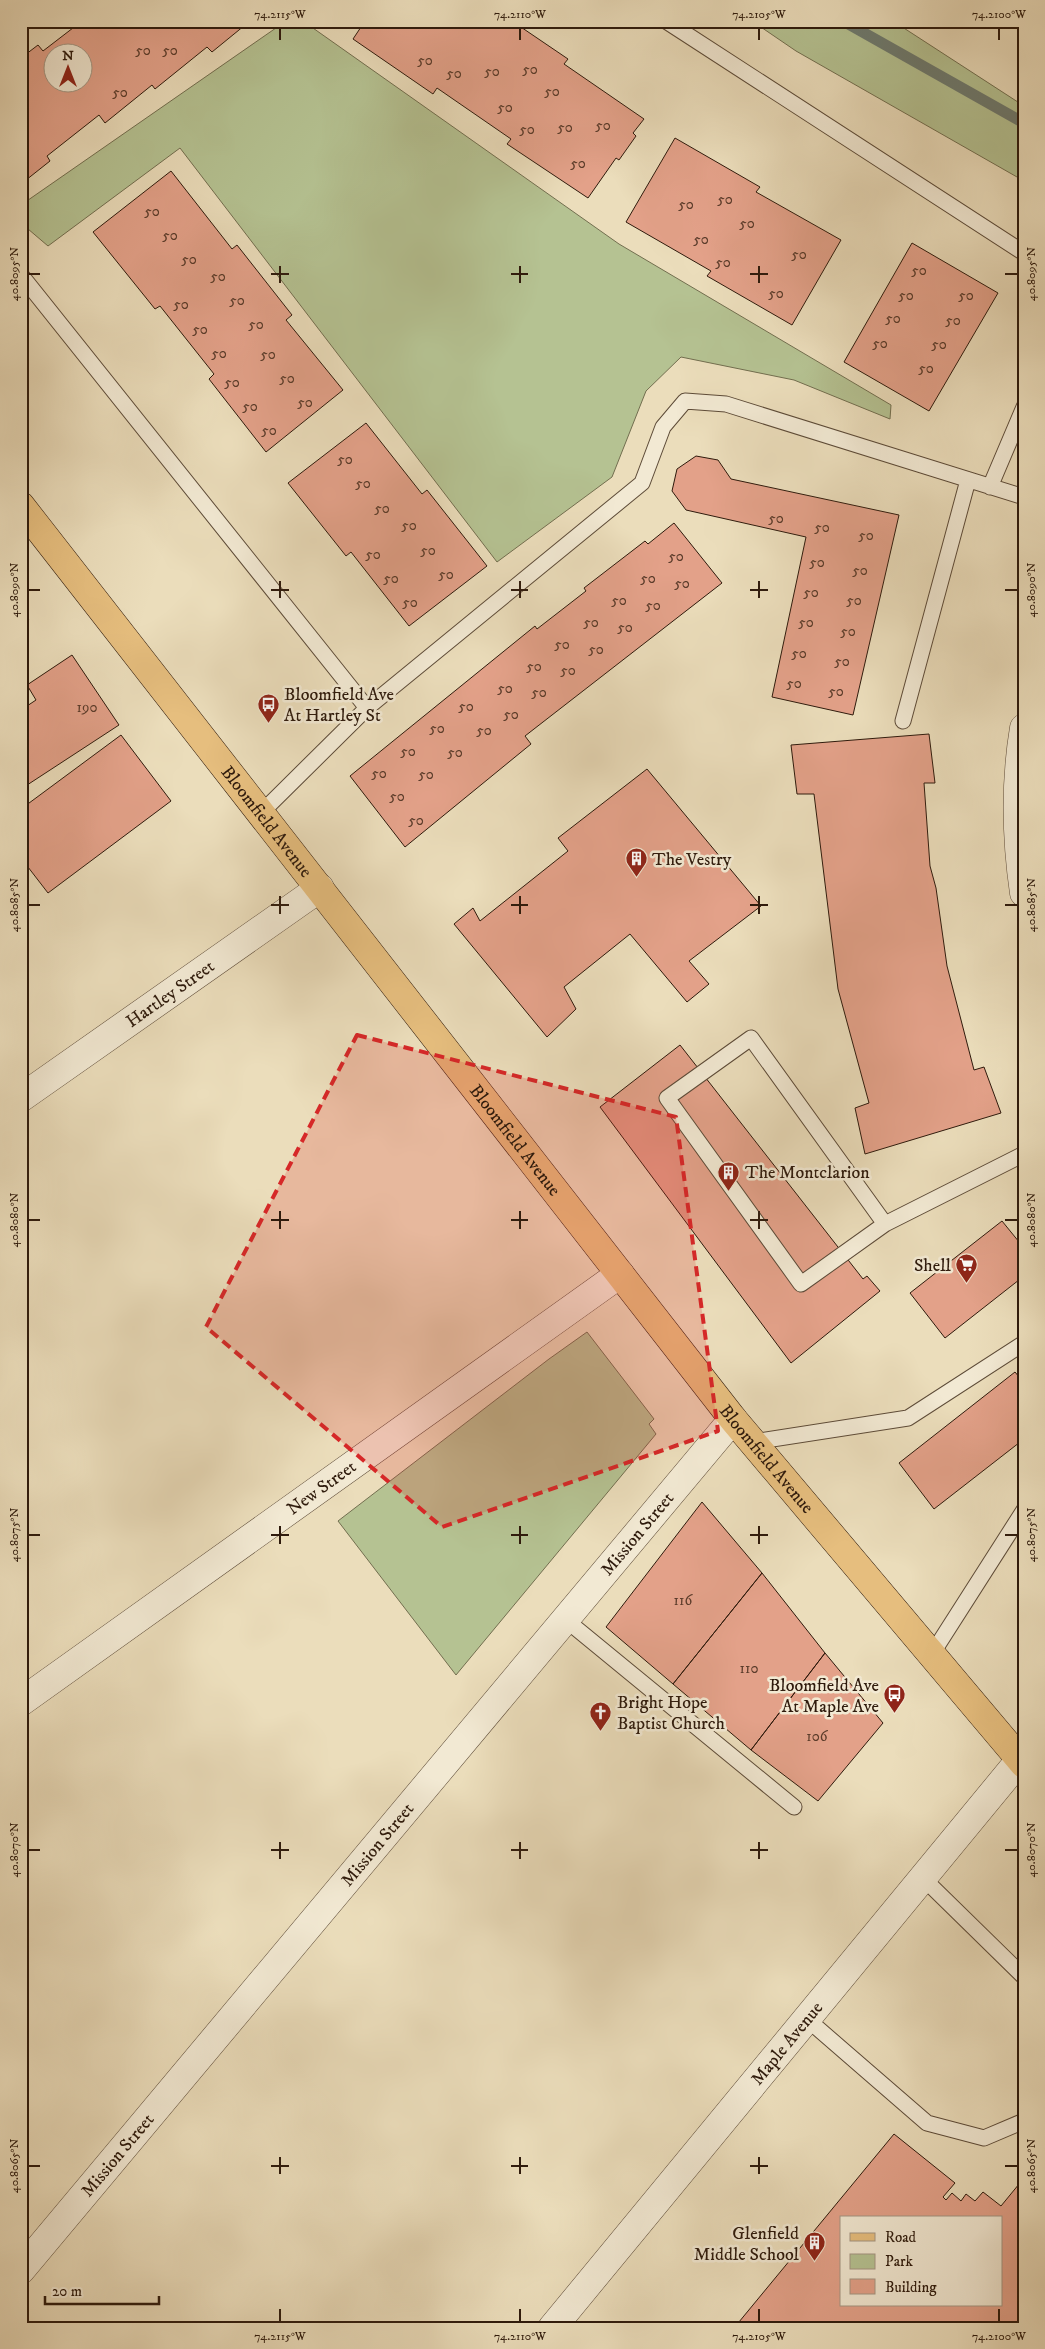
<svg xmlns="http://www.w3.org/2000/svg" width="1045" height="2349" viewBox="0 0 1045 2349" font-family="'IM FELL DW Pica',serif">
  <style>
    .green { fill: #b5c292; stroke: #726e4f }
    .lines { fill: none; stroke-linecap: round; stroke-linejoin: round }
    .stream { stroke: #6e7b70; stroke-width: 11 }
    .building { fill: #e3a189; stroke: #2e1a0c; fill-rule: evenodd }
    .lane-casing { stroke: #5d4b38; stroke-width: 17 }
    .street-casing { stroke: #5d4b38; stroke-width: 29 }
    .primary-casing { stroke: #2e1a0c; stroke-width: 29 }
    .lane { stroke: #f2e9d3; stroke-width: 15 }
    .street { stroke: #f2e9d3; stroke-width: 28 }
    .primary { stroke: #e6be7e; stroke-width: 28 }
    .marked { fill: #d62828; fill-opacity: 0.2; stroke: #d62828; stroke-width: 4; stroke-dasharray: 10 6; stroke-linejoin: round }
    .ticks { fill: none; stroke: #2e1a0c; stroke-width: 2 }
    .labels { text-anchor: middle; stroke-width: 5; stroke-linejoin: round; paint-order: stroke }
    .number-label { font-size: 15px; fill: #5b3c2b }
    .poi-label { font-size: 18px; fill: #2e1a0c; stroke: #f2e9d3; text-anchor: start }
    .street-label { font-size: 18px; fill: #2e1a0c; stroke: #f2e9d3 }
    .neatline { fill: none; stroke: #2e1a0c; stroke-width: 2 }
    .ticks-label { font-size: 12px; text-anchor: middle; fill: #2e1a0c }
  </style>
  <rect width="100%" height="100%" fill="#ebddbb"/>
  <filter id="stains"><feTurbulence type="fractalNoise" baseFrequency=".004" numOctaves="4"/><feColorMatrix values="0 0 0 0 .2 0 0 0 0 .09 0 0 0 0 .02 0 0 0 .5 -.17"/></filter>
  <radialGradient id="worn" r=".72"><stop offset=".6" stop-color="#630" stop-opacity="0"/><stop offset="1" stop-color="#630" stop-opacity=".3"/></radialGradient>
  <path class="green" d="M286 21H303L619 244 891 405 890 419 794 380 681 357 646 391 612 477 497 562 180 148 48 246 21 223V205Z
    M752 21H893L1024 106V181L796 51Z
    M587 1332 654 1419 649 1424 656 1434 456 1675 338 1521 549 1359Z"/>
  <g class="lines">
    <path class="stream" d="M843 21 1024 123"/>
  </g>
  <path class="building" d="M82 21H250L212 52 207 47 155 89 152 85 105 123 99 115 47 156 50 161 21 184V58L38 45 43 51ZM52 52H82V82H52Z
    M365 21H512L568 59 564 64 644 119 633 133 636 136 619 160 616 158 588 198 507 144 511 139 437 88 433 94 353 39Z
    M675 138 760 187 756 192 841 240 792 325 707 276 711 271 626 222Z
    M171 171 232 249 237 245 292 315 286 320 343 390 266 452 209 379 214 374 160 306 155 309 93 232Z
    M912 243 998 293 929 411 844 362Z
    M366 423 422 494 427 490 487 566 409 626 351 552 346 556 288 483Z
    M696 456 718 460 731 479 899 515 853 715 772 697 806 537 686 510 672 491 677 469Z
    M674 523 722 583 525 736 531 744 405 847 350 776 535 626 537 629 586 591 584 588 645 541 648 544Z
    M21 611 29 620 21 626Z
    M72 655 119 725 21 789V710L36 700 27 685Z
    M929 734 935 783H924L930 866 936 888 947 966 974 1070 984 1067 1001 1113 865 1154 855 1108 869 1103 838 989 814 794H797L791 745Z
    M121 735 171 801 48 893 21 858V809Z
    M647 769 761 906 689 961 709 984 687 1002 630 934 564 987 576 1009 547 1037 454 924 473 908 480 921 568 851 558 838Z
    M680 1045 863 1279 867 1276 880 1291 791 1363 600 1107Z
    M1002 1221 1024 1248V1276L945 1338 910 1293Z
    M1015 1372 1024 1383V1439L934 1509 899 1463Z
    M702 1502 762 1573 673 1684 606 1627Z
    M762 1573 825 1653 751 1750 673 1684Z
    M825 1653 883 1723 818 1801 751 1750Z
    M894 2134 955 2183 943 2197 946 2200 952 2193 961 2201 966 2194 975 2201 983 2192 1001 2206 1024 2178V2328H734ZM841 2218H1001V2305H841Z"/>
  <g class="lines">
    <defs>
      <path id="lane" d="M666 21 1024 253
        M21 275 367 708 642 483 663 427 685 401 726 404 1024 497
        M990 487 1024 407
        M903 721 968 480
        M261 813 367 708
        M751 1038 885 1224 801 1284 667 1098Z
        M885 1224 1024 1154
        M753 1442 908 1418 1024 1343
        M566 1620 794 1807
        M932 1654 1024 1510
        M923 1878 1024 1977
        M807 2019 927 2123 984 2138 1024 2121"/>
      <g id="street">
        <path d="M1024 728C1015 782 1016 838 1024 893"/>
        <path id="s1" d="M21 1098 320 888"/>
        <path id="s2" d="M21 1702 620 1274"/>
        <path id="s3" d="M21 2270 733 1419"/>
        <path id="s4" d="M552 2328 1024 1755"/>
      </g>
      <g id="primary">
        <path id="s5" d="M21 506 733 1419 1024 1764"/>
      </g>
    </defs>
    <use href="#lane" class="lane-casing"/>
    <use href="#street" class="street-casing"/>
    <use href="#primary" class="primary-casing"/>
    <use href="#lane" class="lane"/>
    <use href="#street" class="street"/>
    <use href="#primary" class="primary"/>
  </g>
  <path class="marked" d="M357 1035 676 1117 718 1431 442 1527 206 1327Z"/>
  <path class="ticks" d="M280 28V40M520 28V40M759 28V40M999 28V40M280 266V283M520 266V283M759 266V283M28 274H40M271 274H289M511 274H528M750 274H768M1005 274H1018M280 581V598M520 581V598M759 581V598M28 590H40M271 590H289M511 590H528M750 590H768M1005 590H1018M280 896V914M520 896V914M759 896V914M28 905H40M271 905H289M511 905H528M750 905H768M1005 905H1018M280 1211V1229M520 1211V1229M759 1211V1229M28 1220H40M271 1220H289M511 1220H528M750 1220H768M1005 1220H1018M280 1526V1544M520 1526V1544M759 1526V1544M28 1535H40M271 1535H289M511 1535H528M750 1535H768M1005 1535H1018M280 1842V1859M520 1842V1859M759 1842V1859M28 1850H40M271 1850H289M511 1850H528M750 1850H768M1005 1850H1018M280 2157V2174M520 2157V2174M759 2157V2174M28 2166H40M271 2166H289M511 2166H528M750 2166H768M1005 2166H1018M280 2309V2322M520 2309V2322M759 2309V2322M999 2309V2322"/>
  <defs>
    <symbol id="bus-pin" viewBox="-11 -11 22 30"><path d="M0 17L-7.5 6A9.5 9.5 0 1 1 7.5 6Z" fill="#8f2418" stroke="#f2e9d3"/><path d="M-5-6H5V4H4V6H2V4H-2V6H-4V4H-5ZM-3.5-4V0h7V-4ZM-3.5 1.2v1.5H-2V1.2ZM2 1.2v1.5H3.5V1.2Z" fill="#fff"/></symbol>
    <symbol id="building-pin" viewBox="-11 -11 22 30"><path d="M0 17L-7.5 6A9.5 9.5 0 1 1 7.5 6Z" fill="#8f2418" stroke="#f2e9d3"/><path d="M-4-6H4V6H1V3H-1V6H-4ZM-2.5-4.3h1.7v1.8h-1.7ZM.8-4.3h1.7v1.8H.8ZM-2.5-1h1.7V.8h-1.7ZM.8-1h1.7V.8H.8Z" fill="#fff"/></symbol>
    <symbol id="supermarket-pin" viewBox="-11 -11 22 30"><path d="M0 17L-7.5 6A9.5 9.5 0 1 1 7.5 6Z" fill="#8f2418" stroke="#f2e9d3"/><path d="M-6-5.5h2.5l.6 2H6L4.5 2H-2.5L-4.4-4H-6ZM-1.5 3.2a1.3 1.3 0 1 0 .1 0ZM3 3.2a1.3 1.3 0 1 0 .1 0Z" fill="#fff"/></symbol>
    <symbol id="church-pin" viewBox="-11 -11 22 30"><path d="M0 17L-7.5 6A9.5 9.5 0 1 1 7.5 6Z" fill="#8f2418" stroke="#f2e9d3"/><path d="M-1.2-6h2.4v3.5h3.3v2.4h-3.3V6h-2.4V-.1h-3.3v-2.4h3.3Z" fill="#fff"/></symbol>
  </defs>
  <g fill-rule="evenodd">
    <use href="#bus-pin" x="256" y="692" width="25" height="34"/>
    <use href="#building-pin" x="624" y="846" width="25" height="34"/>
    <use href="#building-pin" x="716" y="1160" width="25" height="34"/>
    <use href="#supermarket-pin" x="954" y="1252" width="25" height="34"/>
    <use href="#bus-pin" x="882" y="1682" width="25" height="34"/>
    <use href="#church-pin" x="588" y="1700" width="25" height="34"/>
    <use href="#building-pin" x="802" y="2230" width="25" height="34"/>
  </g>
  <g class="labels">
    <g class="number-label">
      <text x="143" y="55">50</text>
      <text x="170" y="55">50</text>
      <text x="425" y="65">50</text>
      <text x="530" y="74">50</text>
      <text x="492" y="76">50</text>
      <text x="454" y="78">50</text>
      <text x="552" y="96">50</text>
      <text x="120" y="97">50</text>
      <text x="505" y="112">50</text>
      <text x="603" y="130">50</text>
      <text x="565" y="132">50</text>
      <text x="527" y="134">50</text>
      <text x="578" y="168">50</text>
      <text x="725" y="204">50</text>
      <text x="686" y="209">50</text>
      <text x="152" y="216">50</text>
      <text x="747" y="228">50</text>
      <text x="170" y="240">50</text>
      <text x="701" y="244">50</text>
      <text x="799" y="259">50</text>
      <text x="189" y="264">50</text>
      <text x="723" y="267">50</text>
      <text x="919" y="275">50</text>
      <text x="218" y="281">50</text>
      <text x="776" y="298">50</text>
      <text x="906" y="300">50</text>
      <text x="966" y="300">50</text>
      <text x="237" y="305">50</text>
      <text x="181" y="309">50</text>
      <text x="893" y="323">50</text>
      <text x="953" y="325">50</text>
      <text x="256" y="329">50</text>
      <text x="200" y="334">50</text>
      <text x="880" y="348">50</text>
      <text x="939" y="349">50</text>
      <text x="219" y="358">50</text>
      <text x="268" y="359">50</text>
      <text x="926" y="373">50</text>
      <text x="287" y="383">50</text>
      <text x="232" y="387">50</text>
      <text x="305" y="407">50</text>
      <text x="250" y="411">50</text>
      <text x="269" y="435">50</text>
      <text x="345" y="464">50</text>
      <text x="363" y="488">50</text>
      <text x="382" y="513">50</text>
      <text x="776" y="523">50</text>
      <text x="409" y="530">50</text>
      <text x="822" y="532">50</text>
      <text x="866" y="540">50</text>
      <text x="428" y="555">50</text>
      <text x="373" y="559">50</text>
      <text x="676" y="561">50</text>
      <text x="817" y="567">50</text>
      <text x="860" y="575">50</text>
      <text x="446" y="579">50</text>
      <text x="391" y="583">50</text>
      <text x="648" y="583">50</text>
      <text x="682" y="588">50</text>
      <text x="811" y="597">50</text>
      <text x="619" y="605">50</text>
      <text x="854" y="605">50</text>
      <text x="410" y="607">50</text>
      <text x="653" y="610">50</text>
      <text x="591" y="627">50</text>
      <text x="806" y="627">50</text>
      <text x="625" y="632">50</text>
      <text x="848" y="636">50</text>
      <text x="562" y="649">50</text>
      <text x="596" y="654">50</text>
      <text x="799" y="658">50</text>
      <text x="842" y="666">50</text>
      <text x="534" y="671">50</text>
      <text x="568" y="675">50</text>
      <text x="794" y="688">50</text>
      <text x="505" y="693">50</text>
      <text x="836" y="696">50</text>
      <text x="539" y="697">50</text>
      <text x="466" y="711">50</text>
      <text x="87" y="712">190</text>
      <text x="511" y="719">50</text>
      <text x="437" y="733">50</text>
      <text x="484" y="735">50</text>
      <text x="408" y="756">50</text>
      <text x="455" y="757">50</text>
      <text x="379" y="778">50</text>
      <text x="426" y="779">50</text>
      <text x="397" y="801">50</text>
      <text x="416" y="825">50</text>
      <text x="683" y="1605">116</text>
      <text x="749" y="1673">110</text>
      <text x="817" y="1741">106</text>
    </g>
    <g class="poi-label">
      <text x="284" y="700">Bloomfield Ave<tspan x="284" dy="21">At Hartley St</tspan></text>
      <text x="652" y="865">The Vestry</text>
      <text x="745" y="1178">The Montclarion</text>
      <text x="951" y="1271" text-anchor="end">Shell</text>
      <text x="879" y="1691" text-anchor="end">Bloomfield Ave<tspan x="879" dy="21">At Maple Ave</tspan></text>
      <text x="617" y="1708">Bright Hope<tspan x="617" dy="21">Baptist Church</tspan></text>
      <text x="799" y="2239" text-anchor="end">Glenfield<tspan x="799" dy="21">Middle School</tspan></text>
    </g>
    <g class="street-label">
      <text dy="6" stroke="none"><textPath href="#s5" startOffset="400">Bloomfield Avenue</textPath></text>
      <text dy="6" stroke="none"><textPath href="#s1" startOffset="182">Hartley Street</textPath></text>
      <text dy="6" stroke="none"><textPath href="#s5" startOffset="804">Bloomfield Avenue</textPath></text>
      <text dy="6" stroke="none"><textPath href="#s5" startOffset="1210">Bloomfield Avenue</textPath></text>
      <text dy="6" stroke="none"><textPath href="#s2" startOffset="369">New Street</textPath></text>
      <text dy="6" stroke="none"><textPath href="#s3" startOffset="960">Mission Street</textPath></text>
      <text dy="6" stroke="none"><textPath href="#s3" startOffset="555">Mission Street</textPath></text>
      <text dy="6" stroke="none"><textPath href="#s4" startOffset="369">Maple Avenue</textPath></text>
      <text dy="6" stroke="none"><textPath href="#s3" startOffset="150">Mission Street</textPath></text>
    </g>
  </g>
  <rect width="1045" height="2349" fill="none" stroke="#ebddbb" stroke-width="55"/>
  <rect x="840" y="2216" width="162" height="90" fill="#f2e9d3" stroke="#a49683"/>
  <rect x="850" y="2233" width="25" height="8" fill="#e6be7e" stroke="#a49683"/>
  <text x="885" y="2242" font-size="15" fill="#2e1a0c">Road</text>
  <rect x="850" y="2254" width="25" height="15" fill="#b5c292" stroke="#a49683"/>
  <text x="885" y="2266" font-size="15" fill="#2e1a0c">Park</text>
  <rect x="850" y="2279" width="25" height="15" fill="#e3a189" stroke="#a49683"/>
  <text x="885" y="2292" font-size="15" fill="#2e1a0c">Building</text>
  <g transform="translate(68 68)"><circle r="24" fill="#f2e9d3" stroke="#a49683"/>
  <path d="M0-4L9 19L0 12L-9 19Z" fill="#8f2418"/>
  <text y="-8" font-size="14" font-weight="bold" text-anchor="middle" fill="#2e1a0c">N</text>
  </g>
  <path d="M45 2296v8h114v-8" fill="none" stroke="#2e1a0c" stroke-width="2.5"/>
  <text x="52" y="2296" font-size="15" fill="#2e1a0c" stroke="#f2e9d3" stroke-width="4" paint-order="stroke">20 m</text>
  <rect x="28" y="28" width="990" height="2294" class="neatline"/>
  <g class="ticks-label">
    <text x="280" y="18">74.2115°W</text>
    <text x="520" y="18">74.2110°W</text>
    <text x="759" y="18">74.2105°W</text>
    <text x="999" y="18">74.2100°W</text>
    <text transform="translate(14 274) rotate(-90)" y="4">40.8095°N</text>
    <text transform="translate(1031 274) rotate(-90)" y="4">40.8095°N</text>
    <text transform="translate(14 590) rotate(-90)" y="4">40.8090°N</text>
    <text transform="translate(1031 590) rotate(-90)" y="4">40.8090°N</text>
    <text transform="translate(14 905) rotate(-90)" y="4">40.8085°N</text>
    <text transform="translate(1031 905) rotate(-90)" y="4">40.8085°N</text>
    <text transform="translate(14 1220) rotate(-90)" y="4">40.8080°N</text>
    <text transform="translate(1031 1220) rotate(-90)" y="4">40.8080°N</text>
    <text transform="translate(14 1535) rotate(-90)" y="4">40.8075°N</text>
    <text transform="translate(1031 1535) rotate(-90)" y="4">40.8075°N</text>
    <text transform="translate(14 1850) rotate(-90)" y="4">40.8070°N</text>
    <text transform="translate(1031 1850) rotate(-90)" y="4">40.8070°N</text>
    <text transform="translate(14 2166) rotate(-90)" y="4">40.8065°N</text>
    <text transform="translate(1031 2166) rotate(-90)" y="4">40.8065°N</text>
    <text x="280" y="2340">74.2115°W</text>
    <text x="520" y="2340">74.2110°W</text>
    <text x="759" y="2340">74.2105°W</text>
    <text x="999" y="2340">74.2100°W</text>
  </g>
  <rect width="100%" height="100%" filter="url(#stains)"/>
  <rect width="100%" height="100%" fill="url(#worn)"/>
</svg>
